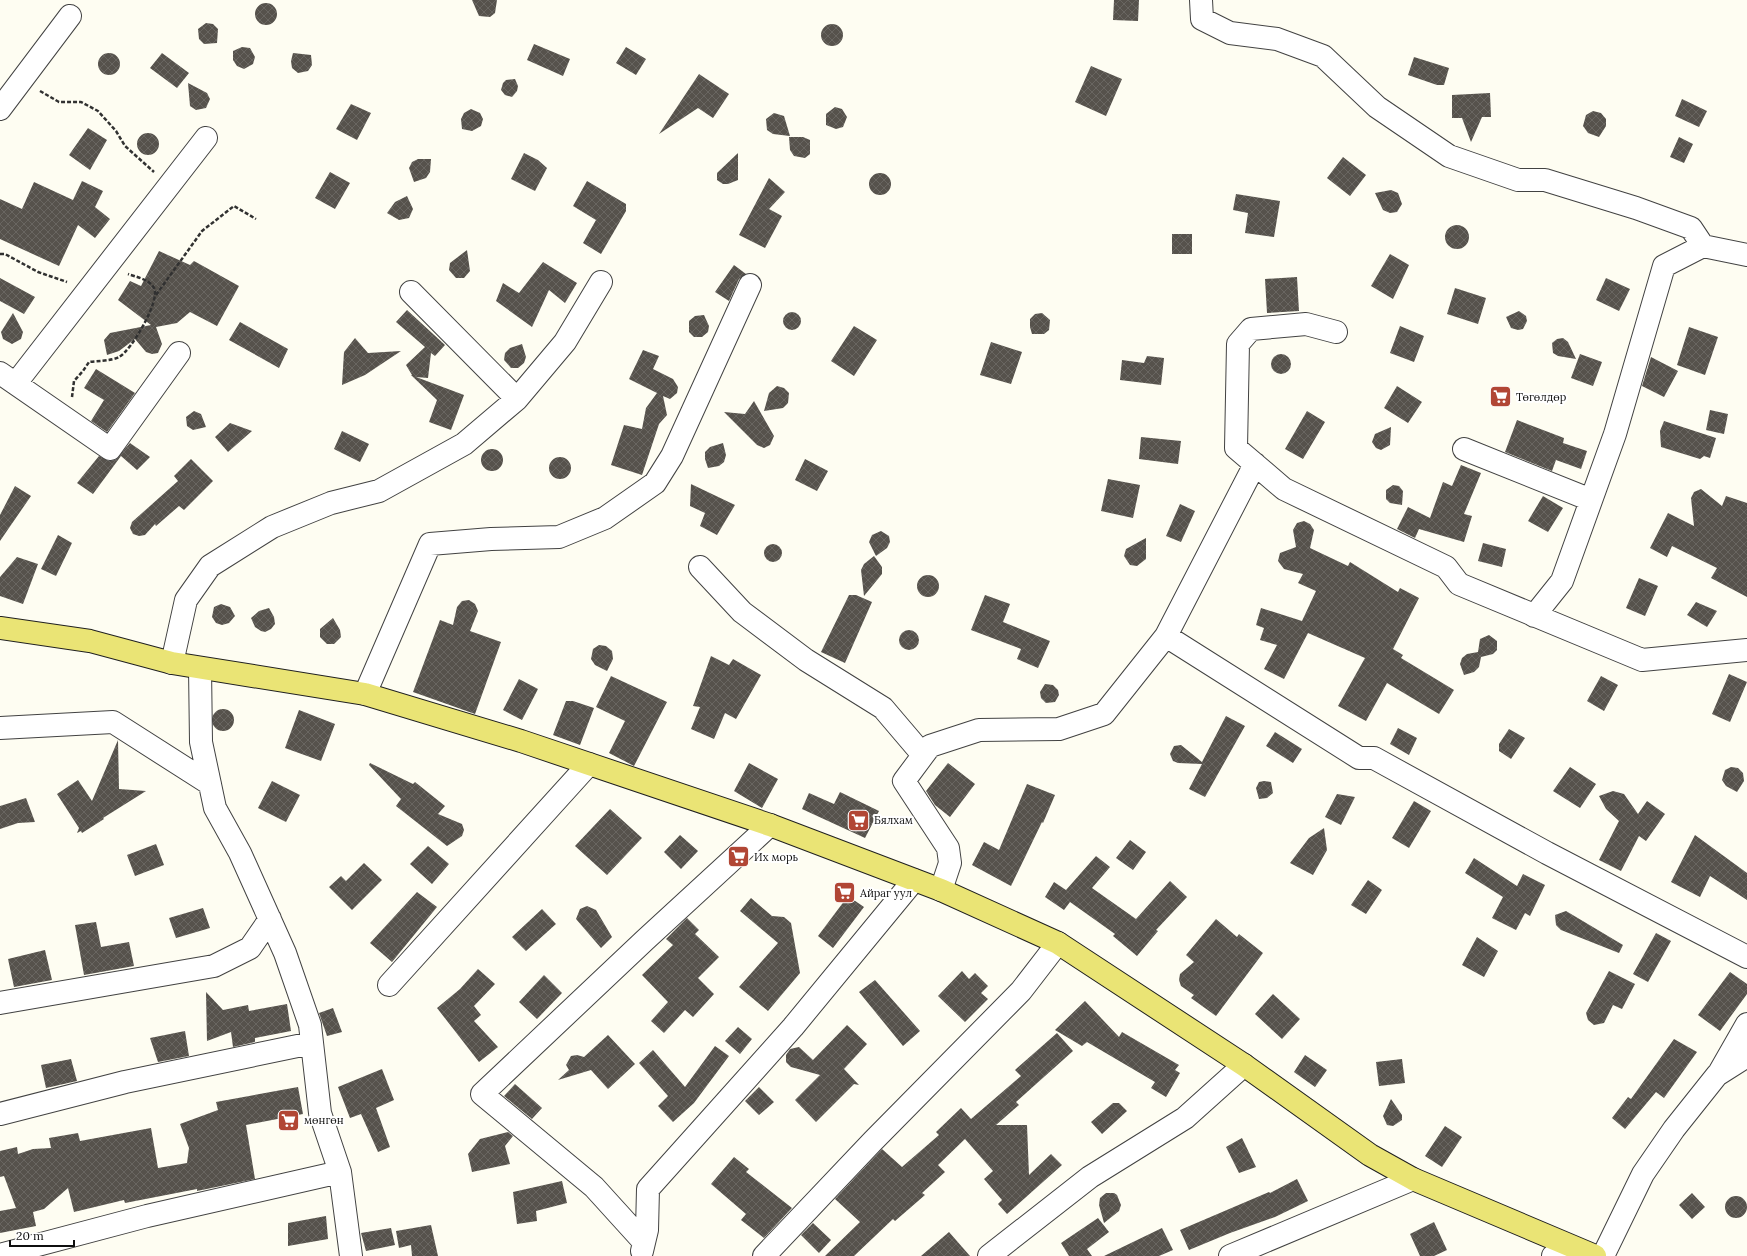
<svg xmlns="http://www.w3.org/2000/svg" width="1747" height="1256" viewBox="0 0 1747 1256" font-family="Lora,serif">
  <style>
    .building { fill: url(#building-cross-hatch) }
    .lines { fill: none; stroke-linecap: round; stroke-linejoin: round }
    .minor-casing { stroke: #424242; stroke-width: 24 }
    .major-casing { stroke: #202020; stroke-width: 24 }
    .path { stroke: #313131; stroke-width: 2.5; stroke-dasharray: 4 2; stroke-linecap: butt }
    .minor { stroke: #fff; stroke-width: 22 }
    .major { stroke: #eae475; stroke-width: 22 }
    .labels { text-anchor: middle; stroke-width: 4; stroke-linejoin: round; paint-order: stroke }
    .poi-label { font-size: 11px; fill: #0f0f0f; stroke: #fff; text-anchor: start }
  </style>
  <defs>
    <pattern id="building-cross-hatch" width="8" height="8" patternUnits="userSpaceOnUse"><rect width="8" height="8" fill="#56524c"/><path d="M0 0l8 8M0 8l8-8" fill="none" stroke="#696661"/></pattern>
  </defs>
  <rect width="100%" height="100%" fill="#fefdf2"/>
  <path class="building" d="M472 0H497L495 13 490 17 479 16Z
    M1114 0H1139L1138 21 1113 20Z
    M255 14a11 11 0 1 1 22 0a11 11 0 1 1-22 0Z
    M206 23 213 24 218 29 217 43 204 44 199 39 198 29Z
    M821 35a11 11 0 1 1 22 0a11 11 0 1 1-22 0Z
    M534 44 570 59 563 76 527 60Z
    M242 47 250 48 255 57 253 64 244 69 237 66 233 60V51Z
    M626 47 646 59 636 75 616 63Z
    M162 53 189 73 177 88 150 68Z
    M293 53 311 55 312 65 308 71 298 73 292 68 291 61Z
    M98 64a11 11 0 1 1 22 0a11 11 0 1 1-22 0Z
    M1414 57 1449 68 1444 85H1437L1408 75Z
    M1091 66 1122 79 1106 116 1075 102Z
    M699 74 729 94 713 118 698 108 659 134Z
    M515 79 518 86 517 91 512 97 505 95 501 90 503 83 506 80Z
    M188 83 207 93 210 99 206 108 196 110 190 106Z
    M1490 93 1491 117H1482L1471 142 1462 118H1452V95Z
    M1682 99 1707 111 1699 127 1675 116Z
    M351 104 371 113 357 140 336 129Z
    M835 107 842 109 847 117 843 127 836 129 826 125V114Z
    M471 109 480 113 483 119 481 126 472 131 462 129 461 119 464 113Z
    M1593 111 1601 113 1606 119V126L1599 137 1588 133 1583 126 1586 115Z
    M774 113 784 116 790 136 773 134 767 130 766 119Z
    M88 128 107 140 90 170 69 155Z
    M137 144a11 11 0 1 1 22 0a11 11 0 1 1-22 0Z
    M789 137H803L810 140V154L805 158 794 156 790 150Z
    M1679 137 1693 144 1684 163 1670 157Z
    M524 153 538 160 547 168 535 191 511 179Z
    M738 153V180L728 184H723L717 180V173Z
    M1343 157 1366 175 1350 196 1327 178Z
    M418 159H431L430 172 426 178 414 182 409 168 412 162Z
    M330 172 350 183 335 209 315 198Z
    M869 184a11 11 0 1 1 22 0a11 11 0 1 1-22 0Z
    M769 178 785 192 769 209 782 216 765 248 739 235Z
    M82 181 103 191 95 207 110 219 95 238 78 225 59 266 0 239V199L22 209 34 182 73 200Z
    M587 181 626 204V211L601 254 583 243 596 220 573 206Z
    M1391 190 1398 193 1402 204 1397 212 1390 213 1383 210 1375 193Z
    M1236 194 1280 201 1274 237 1245 233 1248 213 1233 210Z
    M407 196 413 209 409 218 399 220 387 213 395 202Z
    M1445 237a12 12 0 1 1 24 0a12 12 0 1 1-24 0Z
    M1172 234H1192V254H1172Z
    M467 250 470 271 464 278H456L449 270 450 263Z
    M159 251 190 265 194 261 239 286 217 326 190 312 177 323 156 327 162 344 158 353 152 354 146 352 135 339 119 351 107 355 104 340 110 333 151 325 118 300 130 281 141 286Z
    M1390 254 1409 265 1393 299 1371 286Z
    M543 262 577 283 565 303 549 290 532 327 496 301 503 283 519 293Z
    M734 265 746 274 739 279 729 301 715 292Z
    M1297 277 1299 311 1267 313 1265 279Z
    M0 278 35 297 24 314 0 301Z
    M1606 278 1630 289 1619 311 1596 300Z
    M1455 288 1486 298 1478 324 1447 314Z
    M407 310 445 345 435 356 431 353 428 378 416 377 464 395 451 430 429 422 437 400 411 375H412L406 365 425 347 396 322Z
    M1519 311 1526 316 1527 321 1523 329 1518 330 1511 328 1506 317Z
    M783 321a9 9 0 1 1 18 0a9 9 0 1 1-18 0Z
    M13 313 23 332 21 339 12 344 3 339 1 332Z
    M1042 313 1050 320 1049 330 1044 334H1032L1030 327V319L1035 314Z
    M704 315 709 326 708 332 702 337H694L689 332V321L695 316Z
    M240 322 288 349 279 368 229 340Z
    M854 326 877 340 854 376 831 361Z
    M1400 326 1424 336 1414 362 1390 353Z
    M1689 327 1718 337 1705 375 1677 365Z
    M355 338 368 353 401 351 365 375 342 385 344 352Z
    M1563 338 1568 342 1576 359 1558 356 1553 353 1552 343 1557 339Z
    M991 342 1022 352 1011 384 980 375Z
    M522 344 526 357 524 363 518 368H511L504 360 505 353 510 348Z
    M643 350 659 356 653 369 673 379 678 387 677 393 670 399 663 396 667 415 659 424 642 475 611 465 624 425 642 429 646 408 657 393 629 379Z
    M1580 354 1602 362 1593 386 1571 378Z
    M1271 364a10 10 0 1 1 20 0a10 10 0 1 1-20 0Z
    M1147 356 1164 358 1161 385 1120 380 1122 360 1144 363Z
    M1651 357 1678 371 1664 397 1642 386Z
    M96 369 135 393 107 432 91 421 104 400 84 388Z
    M777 386 784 388 789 393 788 403 783 408 764 411 769 393Z
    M1397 386 1422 402 1408 423 1384 408Z
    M754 401 774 436 770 445 764 448 757 445 724 412 745 414Z
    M1710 410 1728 414 1724 434 1706 430Z
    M194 411 201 414 206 427 193 430 187 426 186 417Z
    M1307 411 1325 422 1303 459 1285 449Z
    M1517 420 1564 438 1563 443 1587 451 1581 469 1556 460 1552 471 1505 452Z
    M1664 421 1716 438 1710 458 1704 456 1700 459 1661 447 1660 431Z
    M230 423 252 431 228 452 215 437Z
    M1391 427 1390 445 1381 450 1376 448 1372 442 1375 434Z
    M342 431 369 444 360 462 334 449Z
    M1141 437 1181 441 1178 464 1139 459Z
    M130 443 150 457 137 470 121 456 93 494 77 483 99 456 109 461 115 460Z
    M723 443 726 455 724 462 719 466 708 468 705 459V452L710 447Z
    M481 460a11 11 0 1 1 22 0a11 11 0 1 1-22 0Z
    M549 468a11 11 0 1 1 22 0a11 11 0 1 1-22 0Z
    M191 459 213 481 184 510 179 506 156 526 155 524 145 535 139 536 133 534 130 528 132 522 178 481 174 476Z
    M805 459 828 471 817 491 795 480Z
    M1461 465 1481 473 1464 514 1472 516 1464 542 1419 529 1415 538 1397 529 1408 507 1430 518 1443 482 1452 486Z
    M1108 479 1140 485 1133 518 1101 511Z
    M691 484 735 505 717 535 700 526 705 513 690 506Z
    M1393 485 1399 486 1403 491 1402 505 1390 503 1386 499V490Z
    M15 486 31 496 0 541V515Z
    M1701 489 1722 506 1726 496 1747 503V597L1711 578 1717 568 1672 546 1667 557 1650 548 1668 513 1694 526 1691 498 1694 492Z
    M1543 496 1563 508 1548 532 1528 521Z
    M1180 504 1195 511 1181 542 1166 536Z
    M1304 521 1310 524 1314 530 1310 548 1348 566 1350 562 1398 592 1400 588 1419 598 1393 649 1403 655 1401 658 1454 690 1439 714 1387 683 1366 721 1338 706 1365 658 1308 633 1284 679 1264 669 1277 645 1260 640 1264 628 1256 625 1261 608 1302 621 1316 591 1298 583 1303 574 1284 569 1278 561 1280 553 1296 547 1293 530 1297 523Z
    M881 531 889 536 890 542 887 548 876 556 869 542 872 535Z
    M58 535 72 543 56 576 41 569Z
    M1146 538V559L1137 566 1130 565 1124 556 1126 549Z
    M1483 543 1506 549 1502 567 1478 561Z
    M764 553a9 9 0 1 1 18 0a9 9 0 1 1-18 0Z
    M874 556 882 567V574L864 596 861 570 864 564Z
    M17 557 38 564 23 604 0 596V577Z
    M917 586a11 11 0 1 1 22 0a11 11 0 1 1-22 0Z
    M1639 578 1658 586 1645 616 1626 608Z
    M849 595H856L872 602 845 663 821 652Z
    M985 595 1010 604 1003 622 1050 641 1038 668 1017 659 1021 649 971 630Z
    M469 600 475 604 478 611 470 631 501 642 475 714 413 692 440 620 453 625 457 607 462 601Z
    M1696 602 1717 611 1707 627 1687 615Z
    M221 604 230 607 235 616 229 623 222 625 216 623 212 617 214 607Z
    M269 608 274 617 275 624 271 629 265 632 261 631 255 627 251 618 259 611Z
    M333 618 340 630 341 637 334 644H327L320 637V629Z
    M899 640a10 10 0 1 1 20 0a10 10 0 1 1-20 0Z
    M1489 635 1497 641V650L1493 654 1481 657 1479 667 1474 672 1464 675 1460 664 1462 658 1467 654 1478 652 1480 639Z
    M599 645 606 646 612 651 613 659 607 671 595 665 591 659 593 649Z
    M711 656 729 665 733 659 761 675 736 719 725 713 714 739 691 729 700 707 693 706Z
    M1729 674 1747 682 1730 722 1712 714Z
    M611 676 667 702 634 766 609 753 625 721 596 707Z
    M1601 676 1618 685 1604 711 1587 701Z
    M519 679 538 689 522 720 503 710Z
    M1045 684 1053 685 1058 690 1059 695 1055 702 1046 703 1041 698 1040 692Z
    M566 701H573L594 708 580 745 553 735Z
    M212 720a11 11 0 1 1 22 0a11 11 0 1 1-22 0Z
    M299 710 335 724 321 761 285 748Z
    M1226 716 1245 726 1205 797 1189 789 1202 764 1178 763 1173 761 1170 754 1174 746 1181 745 1202 762Z
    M1398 728 1417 738 1409 755 1390 744Z
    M1509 729 1525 738 1511 759 1499 751V744Z
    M1275 732 1302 749 1293 763 1266 746Z
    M118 740 119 789 146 791 103 818 104 819 82 833 81 831 77 833 79 828 57 794 78 780 92 801Z
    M370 763 413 784 415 782 445 806 438 814 462 824 464 830 462 836 447 846 396 806 401 799 369 765Z
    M749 763 778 779 762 808 734 791Z
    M948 763 975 784 950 817 935 805 926 791Z
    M1570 767 1596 784 1580 808 1553 791Z
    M1731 767 1738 768 1743 773 1744 781 1737 792 1726 786 1722 780 1725 770Z
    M272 781 300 795 286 822 258 808Z
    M1264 781 1271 782 1273 793 1267 798 1259 799 1256 788 1259 782Z
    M1027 784 1055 795 1043 823 1042 822 1011 886 972 865 984 842 999 850Z
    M1613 791 1624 794 1638 814 1647 801 1665 814 1646 841 1639 836 1621 871 1599 860 1619 821 1606 809 1599 796Z
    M840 792 879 811 865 838 802 809 809 793 834 804Z
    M1337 794 1355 797 1341 825 1325 817Z
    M26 798 35 822 18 823 0 829V806Z
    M1414 801 1431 811 1409 848 1392 838Z
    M610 809 642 838 607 875 575 846Z
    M1324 828 1327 850 1313 875 1290 863 1309 838Z
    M680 835 698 851 681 869 664 852Z
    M1695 835 1747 873V900L1710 876 1700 897 1671 882Z
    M1130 840 1146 852 1133 870 1116 858Z
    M156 844 164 865 135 876 127 855Z
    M428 846 449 864 432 884 410 864Z
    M1096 856 1110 867 1092 888 1136 919 1170 881 1187 897 1156 930 1158 931 1137 956 1113 936 1115 934 1070 902 1064 910 1045 897 1054 882 1066 890Z
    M1474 858 1517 886 1523 874 1545 885 1530 916 1525 913 1516 930 1492 918 1503 897 1465 873Z
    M364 863 382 880 352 910 329 887 341 876 346 881Z
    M1368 880 1382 890 1366 914 1351 905Z
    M417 892 437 907 392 962 370 943Z
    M848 896 864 907 833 948 818 936Z
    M751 898 772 916 784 917 791 923 800 973 768 1011 739 987 778 943 740 911Z
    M587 906 596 910 612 937 601 948 576 919 580 909Z
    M203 908 210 928 176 938 169 918Z
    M542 909 556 924 526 951 512 937Z
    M1566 911 1623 945 1619 953 1561 930 1556 925 1555 915Z
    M687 918 699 930 695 934 719 957 698 978 714 994 693 1017 685 1010 664 1033 651 1021 668 1002 642 975 673 945 666 939Z
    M1216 919 1237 937 1239 934 1263 953 1216 1016 1191 998 1194 995 1181 986 1179 980 1180 974 1194 962 1186 955Z
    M96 922 101 947 129 942 134 966 84 975 75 925Z
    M1656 933 1671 941 1648 982 1633 974Z
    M1477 937 1498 951 1484 977 1462 965Z
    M45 950 52 980 14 987 8 959Z
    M478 969 495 984 474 1006 481 1015 474 1021 498 1047 479 1062 437 1008 460 989Z
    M962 971 969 979 975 973 988 986 981 993 988 999 965 1022 938 996Z
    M1609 971 1635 984 1622 1009 1613 1005 1604 1023 1594 1025 1588 1020 1586 1013Z
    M1730 972 1747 984V994L1720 1031 1698 1015Z
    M544 975 562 993 537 1019 519 1002Z
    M875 980 920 1031 903 1046 859 992Z
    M206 992 223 1010 248 1005 249 1011 287 1004 291 1031 255 1038V1042L233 1047 231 1032 207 1041Z
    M1273 994 1300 1019 1282 1039 1255 1014Z
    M1085 1001 1119 1037 1122 1032 1179 1065 1175 1070 1180 1073 1166 1097 1151 1088 1155 1082 1087 1042 1082 1046 1055 1030Z
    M333 1008 342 1032 327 1036 319 1013Z
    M847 1025 867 1044 844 1069 859 1085 854 1084 816 1122 795 1100 820 1075 791 1067 786 1062V1055L790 1049 799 1047 813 1060Z
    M738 1027 752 1039 740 1054 725 1041Z
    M185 1031 189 1056 158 1062 150 1038Z
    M1057 1033 1073 1051 1016 1102 1019 1105 996 1125H1027L1029 1175 1051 1154 1062 1165 1007 1214 998 1204 1002 1200 984 1179 993 1171 965 1139 938 1165 945 1172 922 1193 925 1195 895 1221 893 1219 854 1256H825L860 1222 835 1199 882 1149 902 1167 939 1135 936 1132 961 1108 971 1119 1021 1076 1015 1070Z
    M608 1035 635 1064 608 1089 591 1070 558 1080 569 1070 566 1065 571 1056 577 1055 584 1057Z
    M1674 1039 1697 1052 1664 1098 1656 1092 1625 1129 1612 1118 1628 1097 1631 1099Z
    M715 1046 729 1056 694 1103 673 1122 658 1106 668 1096 639 1063 653 1050 685 1087Z
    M1305 1055 1327 1070 1315 1087 1294 1072Z
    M71 1059 77 1081 46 1088 41 1065Z
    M1402 1059 1405 1083 1379 1086 1376 1062Z
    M382 1069 394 1100 376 1108 390 1147 378 1152 361 1114 350 1118 338 1087Z
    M515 1084 542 1108 532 1119 504 1096Z
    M298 1087 303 1114 246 1125 255 1179 197 1191V1189L125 1203 124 1200 74 1212 68 1188 44 1209 33 1212 36 1226 0 1233V1211L16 1208 4 1176 0 1177V1151L17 1147 18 1154 33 1149 51 1148 49 1138 78 1133 80 1141 151 1128 158 1168 187 1163 189 1148 180 1124 218 1110 216 1102Z
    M759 1087 774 1102 759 1115 745 1101Z
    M1391 1099 1402 1115V1120L1393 1126 1387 1125 1383 1116Z
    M1113 1103H1119L1127 1111 1102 1134 1091 1122Z
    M1445 1126 1462 1137 1442 1167 1425 1156Z
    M508 1132 513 1136 505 1146 510 1164 472 1172 468 1154 480 1139Z
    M1242 1138 1256 1167 1239 1173 1226 1147Z
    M734 1157 749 1169 746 1172 792 1208 764 1238 741 1220 746 1214 711 1184Z
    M1297 1179 1308 1201 1275 1217 1230 1233 1189 1250 1180 1230 1269 1192 1270 1193Z
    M562 1181 567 1203 536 1211 537 1221 517 1224 513 1192Z
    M1106 1193H1114L1117 1195 1121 1205 1119 1211 1104 1223 1099 1205 1100 1198Z
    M1692 1193 1705 1207 1692 1219 1679 1205Z
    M1725 1207a11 11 0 1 1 22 0a11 11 0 1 1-22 0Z
    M326 1216 328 1239 288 1246V1223Z
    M1098 1218 1109 1232 1087 1249 1092 1256H1069L1061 1243Z
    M1434 1222 1447 1250 1434 1256H1420L1410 1234Z
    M813 1223 831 1240 819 1253 801 1235Z
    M431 1225 438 1256H412L411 1245 399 1248 396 1231Z
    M391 1228 395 1245 366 1251 361 1233Z
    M1162 1228 1173 1250 1159 1256H1104Z
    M949 1232 970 1256H921Z"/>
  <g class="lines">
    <defs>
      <path id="minor" d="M1201 0 1202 19 1230 33 1277 39 1323 56 1377 107 1449 156 1518 180H1545L1636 208 1691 228 1703 246
        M0 109 70 16
        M411 292 517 399
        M1336 332 1306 324 1251 329 1238 344 1236 448 1284 489 1446 567 1459 584 1642 660 1747 650
        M0 373 110 449 179 353
        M16 383 206 138
        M1464 449 1591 500
        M700 567 742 612 806 660 883 708 923 755
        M1534 616 1562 581 1615 434 1664 266 1703 246 1747 255
        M1166 636 1359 758H1374L1547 853 1747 957
        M172 663 186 600 210 566 272 527 331 503 379 491 464 444 517 399 565 342 601 282
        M200 668 201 742 215 808 240 853 285 953 310 1025 320 1113 340 1172 351 1256
        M365 694 430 544 491 539 559 537 605 518 655 483 672 456 750 285
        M0 728 113 722 210 784
        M941 890 950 863 948 848 904 781 930 746 979 730 1059 729 1104 714 1166 636 1255 464
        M389 985 589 764
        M0 1003 214 966 250 948 270 919
        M1719 1073 1747 1024
        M0 1114 125 1082 312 1043
        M643 1241 594 1187 482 1094 645 940 770 825
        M642 1251 647 1230 648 1189 793 1027 914 880
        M0 1255 147 1216 340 1172
        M764 1256 873 1141 1021 991 1058 943
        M989 1256 1090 1177 1185 1118 1244 1065
        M1230 1256 1413 1179
        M1553 1256 1566 1245
        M1603 1256 1643 1174 1674 1129 1717 1075 1747 1056"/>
      <path id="major" d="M0 628 90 641 172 663 365 694 521 741 770 825 941 890 1058 943 1244 1065 1370 1155 1413 1179 1595 1256"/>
    </defs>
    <use href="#minor" class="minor-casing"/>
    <use href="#major" class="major-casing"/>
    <path class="path" d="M40 91 59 102H81L98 111 116 131 125 146 154 172
      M0 254H5L38 272 67 282
      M156 295 202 231 234 206 256 219
      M72 397 74 381 83 371 89 362C97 361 112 361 119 357 131 351 161 300 154 288 149 279 136 277 128 274"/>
    <use href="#minor" class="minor"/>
    <use href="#major" class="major"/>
  </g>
  <defs>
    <symbol id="supermarket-square" viewBox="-11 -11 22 22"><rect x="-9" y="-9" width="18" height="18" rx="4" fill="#b14635" stroke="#fff"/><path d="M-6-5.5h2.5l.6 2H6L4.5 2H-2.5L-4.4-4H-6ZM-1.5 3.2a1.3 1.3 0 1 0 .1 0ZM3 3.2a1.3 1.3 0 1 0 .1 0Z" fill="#fff"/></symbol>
  </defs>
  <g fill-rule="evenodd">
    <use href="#supermarket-square" x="1488" y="384" width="25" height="25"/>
    <use href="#supermarket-square" x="846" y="808" width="25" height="25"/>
    <use href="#supermarket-square" x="726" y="844" width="25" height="25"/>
    <use href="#supermarket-square" x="832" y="880" width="25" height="25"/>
    <use href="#supermarket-square" x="276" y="1108" width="25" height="25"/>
  </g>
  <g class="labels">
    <g class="poi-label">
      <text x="1516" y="401">Төгөлдөр</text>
      <text x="874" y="824">Бялхам</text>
      <text x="754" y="861">Их морь</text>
      <text x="860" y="897">Айраг уул</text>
      <text x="304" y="1124">мөнгөн</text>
    </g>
  </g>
  <path d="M10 1240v6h64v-6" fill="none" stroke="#0f0f0f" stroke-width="2"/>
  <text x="16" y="1240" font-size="12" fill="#0f0f0f" stroke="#ffffff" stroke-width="3" paint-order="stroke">20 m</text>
</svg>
